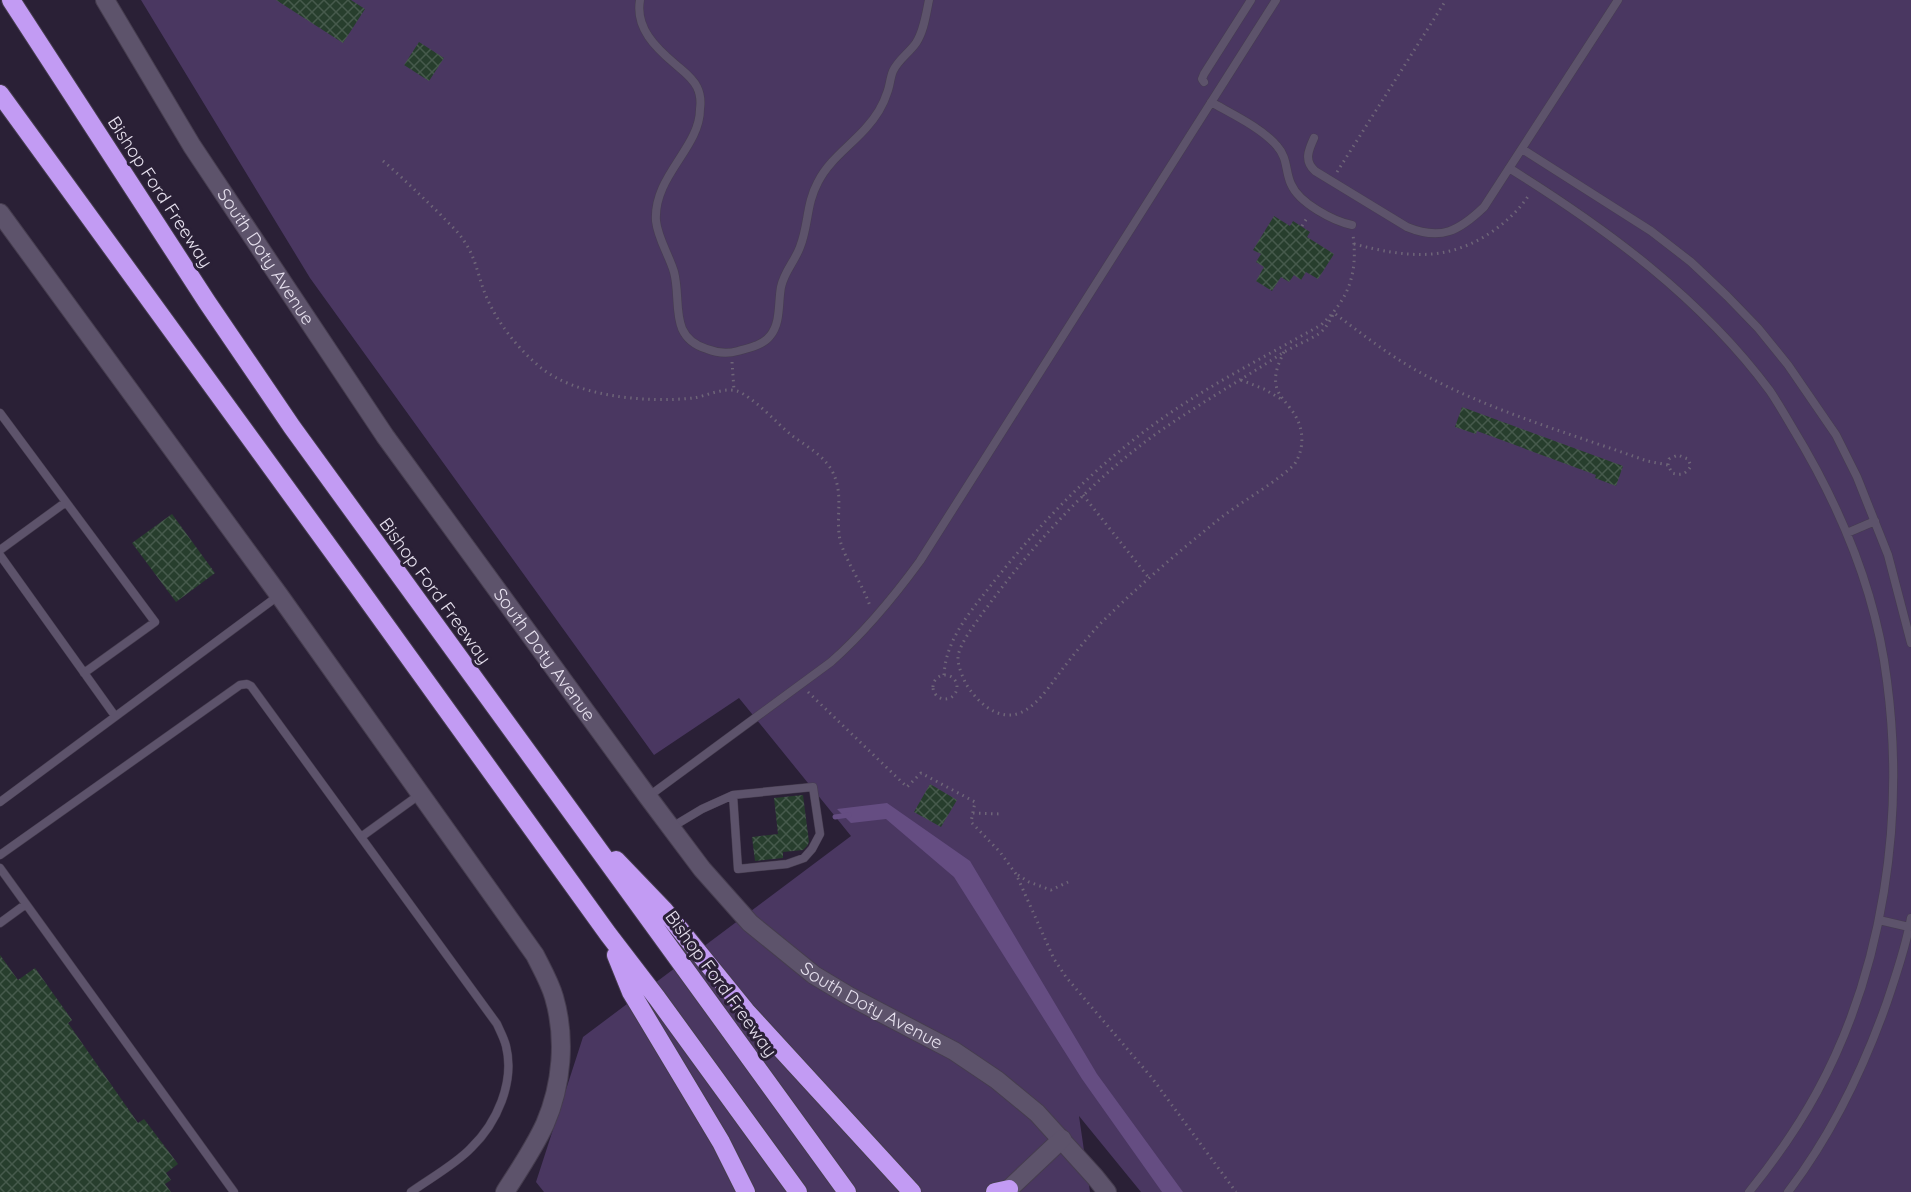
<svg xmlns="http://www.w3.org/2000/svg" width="1911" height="1192" viewBox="0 0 1911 1192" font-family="Quicksand,sans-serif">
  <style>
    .grass { fill: #4a3761 }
    .water { fill: #654d82 }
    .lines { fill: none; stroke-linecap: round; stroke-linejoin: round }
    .stream { stroke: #654d82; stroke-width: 5 }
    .building { fill: url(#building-cross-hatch) }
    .lane-casing { stroke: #463d4f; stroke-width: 9 }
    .secondary-casing { stroke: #463d4f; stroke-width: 20 }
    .highway-casing { stroke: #463d4f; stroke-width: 20 }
    .path { stroke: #6e6578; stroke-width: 3; stroke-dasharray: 1.5 4.5; stroke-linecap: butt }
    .lane { stroke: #5d536b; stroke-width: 8 }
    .secondary { stroke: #5d536b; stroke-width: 18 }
    .highway { stroke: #c29bf3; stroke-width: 18 }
    .labels { text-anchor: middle; stroke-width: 6; stroke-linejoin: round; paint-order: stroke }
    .street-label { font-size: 18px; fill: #e6e0ee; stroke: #2a2036 }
  </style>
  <defs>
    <pattern id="building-cross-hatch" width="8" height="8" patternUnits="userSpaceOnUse" patternTransform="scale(1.5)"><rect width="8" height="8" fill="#273e2d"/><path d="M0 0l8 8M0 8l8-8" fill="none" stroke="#465a4c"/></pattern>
  </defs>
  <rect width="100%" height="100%" fill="#2a2036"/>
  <path class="grass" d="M141 0H1911V1192H1141L1079 1116 1090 1192H544L536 1182 583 1037 851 836 739 698 654 755 310 278Z"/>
  <path class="water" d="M887 803 970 861 1097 1074 1183 1192H1162L1082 1079 954 877 886 819 851 823 837 809Z"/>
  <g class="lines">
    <path class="stream" d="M835 817 849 815"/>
  </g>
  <path class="building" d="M276 0H351L365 9 343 43Z
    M419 42 444 58 429 81 404 65Z
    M1274 216 1290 226 1293 221 1310 232 1307 237 1334 254 1318 279 1306 272 1301 280 1294 275 1289 282 1281 277 1272 291 1256 281 1264 267 1256 262 1261 254 1253 250Z
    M1462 407 1623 466 1616 486 1595 478 1596 475 1477 431 1476 434 1455 427Z
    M172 514 215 573 176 602 132 543Z
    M930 784 957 800 941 827 914 812Z
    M803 795 809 842 807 846 803 850 783 852V858L755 861 752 837 778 834 774 798Z
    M0 955 18 980 35 968 72 1020 68 1023 138 1123 144 1119 178 1164 166 1173 171 1180 165 1184 171 1192H0Z"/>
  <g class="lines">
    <defs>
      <path id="lane" d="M640 0C635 28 656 48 675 64 683 71 692 77 697 87 700 93 701 102 700 109 700 148 653 176 656 221 658 239 669 255 674 272 682 302 668 337 707 349 717 353 727 354 738 351 749 348 763 345 770 336 781 323 778 303 781 287 784 272 795 261 800 247 809 224 806 204 818 182 829 160 850 146 866 128 875 118 883 106 887 93 890 86 890 78 893 71 898 60 909 53 916 43 924 31 926 14 929 0
        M1204 82 1202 79 1204 74 1251 0
        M1211 102C1232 114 1262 128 1277 146 1288 158 1285 171 1291 184 1299 203 1333 221 1352 225
        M1314 138C1308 151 1304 161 1315 171L1407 227C1441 241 1459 231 1484 207L1618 0
        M1522 149 1651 231 1691 262 1727 296 1758 328 1788 365 1836 435 1857 477 1888 555 1911 643
        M1509 168C1607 229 1701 298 1770 391 1778 403 1785 415 1792 427 1839 504 1876 591 1887 681 1905 818 1884 969 1817 1092 1798 1127 1774 1161 1749 1192
        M0 413 155 622 84 673
        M1847 533 1875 521
        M0 550 66 502
        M0 555 115 716
        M649 796 831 662C865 632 893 598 920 561L1276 0
        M0 802 278 596
        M672 827 702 809 733 795 813 787 820 834 812 849 804 858 787 864 738 869 733 795
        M361 837 419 795
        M0 855 240 685 247 684 251 686 497 1024C500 1031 504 1038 506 1046 515 1082 497 1123 471 1148 456 1164 429 1179 411 1192
        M0 868 234 1192
        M1879 920 1909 927
        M0 923 26 904
        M1788 1192C1832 1134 1863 1070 1887 1002 1896 975 1906 947 1911 918"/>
      <g id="secondary">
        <path id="s1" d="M105 0 192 146 385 436 648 797 702 869 750 923 814 975 849 996 954 1051 997 1080 1037 1113 1095 1177 1107 1192"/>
        <path d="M0 213 279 595 535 955C542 969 550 983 554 997 566 1038 562 1085 545 1124 534 1148 519 1170 505 1192"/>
        <path d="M1008 1192 1009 1189 1062 1139"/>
      </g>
      <path id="highway" d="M11 0 207 302 292 427 847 1192
        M0 94 359 588 608 934 657 998 798 1192
        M616 860 664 910 746 1011 912 1192
        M616 955 631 992 721 1142 746 1192
        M995 1192 1009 1189"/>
    </defs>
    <use href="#lane" class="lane-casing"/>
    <use href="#secondary" class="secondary-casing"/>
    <use href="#highway" class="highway-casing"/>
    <path class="path" d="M383 161C403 178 421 196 440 214 448 223 458 231 464 241 475 256 478 275 484 291 495 320 517 348 540 367 576 397 648 403 693 398 707 396 723 387 737 391 752 396 777 423 790 434 804 445 821 453 831 469 845 493 835 515 840 540 845 560 863 585 870 606
      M1337 172 1446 0
      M1302 226 1307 218
      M1354 244C1405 257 1447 263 1493 231 1507 221 1519 210 1529 195
      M1284 352C1278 364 1273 376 1277 389 1280 397 1285 401 1290 408 1304 425 1306 447 1294 465 1271 486 1242 501 1218 520 1177 553 1136 588 1099 625 1087 638 1075 653 1064 667 1052 682 1039 705 1020 713 997 722 975 700 965 682 962 675 958 666 958 658 958 643 984 612 993 599 1041 536 1095 477 1160 431 1199 404 1241 380 1281 354 1293 346 1308 341 1320 333 1327 327 1330 320 1334 313 1362 334 1390 356 1421 373 1490 411 1572 434 1647 461L1668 465 1672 473C1681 476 1686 474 1691 466L1688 459 1678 455 1669 459 1668 465
      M732 362 734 390
      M1241 380 1264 389 1281 399
      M1083 495 1149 578
      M933 687a12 12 0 1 1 24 0a12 12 0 1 1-24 0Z
      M944 675C946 639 970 612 992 584 1041 522 1095 466 1160 420 1209 385 1268 355 1321 325 1349 299 1358 273 1353 235
      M808 692 907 787 921 773 975 802 971 822 1000 852 1016 874 1054 959 1066 977 1152 1078 1236 1192
      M973 813 1001 814
      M1018 875 1029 882 1051 890 1068 882"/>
    <use href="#lane" class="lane"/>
    <use href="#secondary" class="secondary"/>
    <use href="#highway" class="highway"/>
  </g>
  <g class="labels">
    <g class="street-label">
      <text transform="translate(160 192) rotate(57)" y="6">Bishop Ford Freeway</text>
      <text dy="6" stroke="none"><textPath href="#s1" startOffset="303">South Doty Avenue</textPath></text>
      <text transform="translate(435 591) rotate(54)" y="6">Bishop Ford Freeway</text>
      <text dy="6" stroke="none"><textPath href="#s1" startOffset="789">South Doty Avenue</textPath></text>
      <text transform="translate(721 984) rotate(54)" y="6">Bishop Ford Freeway</text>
      <text dy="6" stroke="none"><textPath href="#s1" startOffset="1275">South Doty Avenue</textPath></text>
    </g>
  </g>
</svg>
